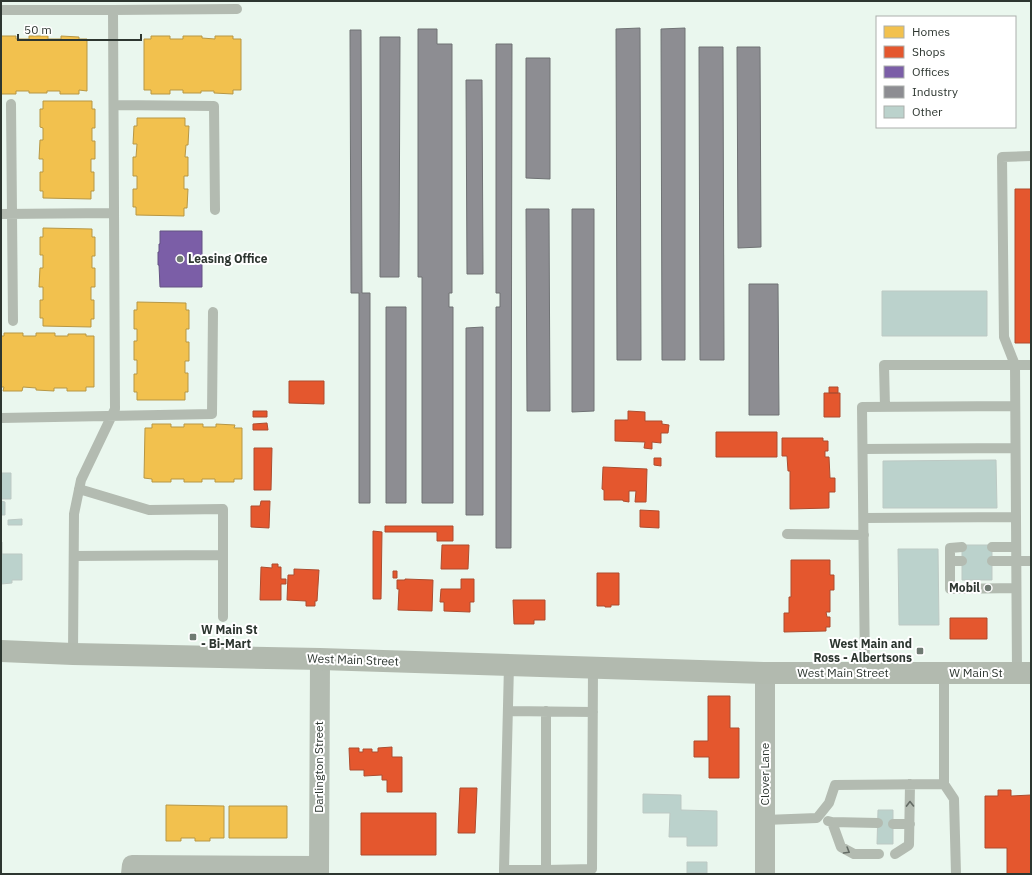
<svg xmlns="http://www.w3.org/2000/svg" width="1032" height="875" viewBox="0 0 1032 875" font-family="'IBM Plex Sans',sans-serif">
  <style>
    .homes { fill: #f2c14e; stroke: #b79745 }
    .shops { fill: #e4572e; stroke: #ad4d2f }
    .offices { fill: #7b5ea7; stroke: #645283 }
    .industry { fill: #8d8d92; stroke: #707375 }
    .building { fill: #bbd2cc; stroke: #bdc9c4 }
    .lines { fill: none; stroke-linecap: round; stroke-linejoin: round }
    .service { stroke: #b3bbb1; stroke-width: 10 }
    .minor { stroke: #b3bbb1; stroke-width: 20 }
    .secondary { stroke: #b2baaf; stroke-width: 22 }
    .oneway { stroke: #636b64 }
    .poi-dot { fill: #6f7a72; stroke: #fff; stroke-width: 1.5 }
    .labels { text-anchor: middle; stroke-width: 4; stroke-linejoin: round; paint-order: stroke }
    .poi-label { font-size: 12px; font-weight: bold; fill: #2d3630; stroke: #fff; text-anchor: start }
    .street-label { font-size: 12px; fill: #2d3630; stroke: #fff }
  </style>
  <rect width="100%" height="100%" fill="#eaf7ee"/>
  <path class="homes" d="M1 36H16V39H29V36H48V39H61V36L79 37V39H87V91L79 90V94H60V91H47V93H29V91H16V94H1Z
    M151 36H170V39H183V36H202V38L215 39V36H233V39H241V90H233V94L214 93V91H201V93H183V90H170V94H151V90H144V39H151Z
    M43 101H92V109H95V128H92V141H95V159H91V172H94V191H91V199L43 198V191H40V172H43V159H39L40 140H43V128L40 127V109H43Z
    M137 118H185V126H189L188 145H186L185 157H188V176H184V189H188L187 208H184V216L136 215V207H133V189H137V176H133V157H136L137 144H133L134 126H137Z
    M43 228 92 229V237H95V256H92V268H95V287H91V300H94V319H91V327L43 326V318H40V300H43V287H39L40 268H43V255H40V237H43Z
    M137 302 186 303V310H189V329H186V342H189V361H185V373H188V392H185V400H137V392H134V374H137V360H134V341H137V329H134V310H137Z
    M4 333H23V336H36V333H55V336H68V334H86V336H94V387H86V391H67V388H54V391L36 390V388L23 387 22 391H3L4 387H1V336H4Z
    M152 424H171V427H184V424H203V427H216V424L235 425 234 428H242V479H234V482H215V479H202V482H184V479H171V482H152V479L144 478 145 428H152Z
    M166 805 224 806V838H210V841H195V838H181V841H166Z
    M229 806H287V838H229Z"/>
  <path class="shops" d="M1015 189H1031V343H1015Z
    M289 381H324V404L289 403Z
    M829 387H838V393H829Z
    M824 393H840V417H824Z
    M253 411H267V417H253Z
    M628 411 645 412V421H662V424L669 425 668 433H661V443L652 442V449L644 448 645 442 615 441V420H628Z
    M267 423 268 430H253V424Z
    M716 432H777V457H716Z
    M782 438H823V441H828V451H825V457H829L830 478H835V492H829V508L790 509V471H788L787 456H782Z
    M254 448H272L271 490H254Z
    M654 458H661V466L654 465Z
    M603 467 647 469 646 502H635L636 491H629V502L623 501V500H604V490L602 489Z
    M261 501H270L269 528 251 527V506H260Z
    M640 510 659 511V528L640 527Z
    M385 526H453V541H437V532H385Z
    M373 531 382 532 381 599H373Z
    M442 545H469L468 569H441Z
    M791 560H830V575H834V590H830V612H826L827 617H830V627H826V631L784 632V613H789V597H791Z
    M272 564H278V567H281V579H286V584H281V600H260L261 567 272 568Z
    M294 569 319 570 317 601H315V606H306V601L287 600 288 575H294Z
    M393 571H397V578H393Z
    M597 573H619V605H611V607H605V606H597Z
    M405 579 433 580 432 611 398 610 399 589H397V580H405Z
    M461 579H474V602H470V612L444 611V602H440L441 589H461Z
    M513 600H545V620H534V624H514Z
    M950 618H987V639H950Z
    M708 696H730V728H739V778H709V757H694V741H708Z
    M392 747V757H402V792H387V780H382V775L364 776V770H350L349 748H359V752H363V749H372V752H378V748Z
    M460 788H477L475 833H458Z
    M998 790H1011V796L1031 795V874H1007V848H985V796H998Z
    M361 813H436V855H361Z"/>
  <path class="offices" d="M160 231H202V287H160L159 265H158V252H159V244H160Z"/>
  <path class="industry" d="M640 28 641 360H617L616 29Z
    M685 28V360H662L661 29Z
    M418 29H437V44H452V293H449V307H453V503H422V277H418Z
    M350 30H361L362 293H370V503H359V293H351Z
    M380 37H400L399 277H380Z
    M496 44H512L511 548H496V307H500V293H496Z
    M699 47H723L724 360H700Z
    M737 47H760L761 247 738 248Z
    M526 58H550V179L526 178Z
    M466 80H482L483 274H467Z
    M526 209H549L550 411H527Z
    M572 209H594V411L572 412Z
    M749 284H778L779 415H749Z
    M386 307H406V503H386Z
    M483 327V515H466V328Z"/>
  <path class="building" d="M882 291H987V336H882Z
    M996 460 997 508H883V461Z
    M1 473H11V499H1Z
    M1 501 5 502V515H1Z
    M22 519V525H8V520Z
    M1 542H2V554H22V580H12V583L1 584Z
    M962 545H992V580H962Z
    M898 549H938L939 625H899Z
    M643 794 681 795V810L717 811V846H687V837H669L670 813H643Z
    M878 810H893V844H877Z
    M687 862H707V873H687Z"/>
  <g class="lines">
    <path class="service" d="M1 10H113L115 409 81 480 74 514 73 654
      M113 10 237 9
      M11 104 13 321
      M114 105 214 106 215 210
      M1 214 114 213
      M885 407 884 365H1015L1004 337 1002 157 1031 156
      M1 418 212 414 213 312
      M863 449 1015 448
      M79 489 149 510 223 509V617
      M864 518 1016 517
      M787 534 864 535
      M962 547 950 548V589L1016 588
      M992 547H1016
      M74 556 223 555
      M950 561H962
      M992 561H1031
      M865 673 862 407 1015 406
      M944 673V784L954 799 956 874
      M1017 673 1015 365H1031
      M508 711 593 712
      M546 711V870L592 869 593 668
      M765 820 817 818 829 803 835 785 944 784
      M828 821 832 822 878 823
      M832 822 841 847 854 854H879
      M893 824H910
      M895 854 909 845 910 784
      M504 870 509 665
      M504 874V870H546"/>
    <path class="minor" d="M765 673V874
      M131 874 132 865 319 866
      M319 874 320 659"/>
    <path class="secondary" d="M1 651 73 654 320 659 765 673H1031"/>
  </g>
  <defs><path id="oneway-chevron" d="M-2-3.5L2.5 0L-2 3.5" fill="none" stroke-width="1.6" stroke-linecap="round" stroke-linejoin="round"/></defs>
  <g class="oneway">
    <use href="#oneway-chevron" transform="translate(910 804) rotate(-91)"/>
    <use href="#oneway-chevron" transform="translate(847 851) rotate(31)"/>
  </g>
  <g class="poi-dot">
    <circle cx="180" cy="259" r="4"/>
    <circle cx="988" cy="588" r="4"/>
    <rect x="189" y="633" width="8" height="8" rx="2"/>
    <rect x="916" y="647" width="8" height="8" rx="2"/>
  </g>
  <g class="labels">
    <g class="poi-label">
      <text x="188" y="263">Leasing Office</text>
      <text x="980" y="592" text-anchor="end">Mobil</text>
      <text x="201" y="634">W Main St<tspan x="201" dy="14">- Bi-Mart</tspan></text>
      <text x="912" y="648" text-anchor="end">West Main and<tspan x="912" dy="14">Ross - Albertsons</tspan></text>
    </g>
    <g class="street-label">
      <text transform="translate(353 660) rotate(2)" y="4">West Main Street</text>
      <text x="843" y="677">West Main Street</text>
      <text x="976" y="677">W Main St</text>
      <text transform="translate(319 767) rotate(-90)" y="4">Darlington Street</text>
      <text transform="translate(765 774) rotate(-90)" y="4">Clover Lane</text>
    </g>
  </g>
  <rect width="1032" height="875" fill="none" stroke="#2d3630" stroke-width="4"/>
  <rect x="876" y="16" width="140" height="112" fill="#ffffff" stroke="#abafac"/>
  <rect x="884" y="26" width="20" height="12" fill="#f2c14e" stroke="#abafac"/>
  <text x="912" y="36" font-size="12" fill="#2d3630">Homes</text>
  <rect x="884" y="46" width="20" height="12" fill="#e4572e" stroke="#abafac"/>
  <text x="912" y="56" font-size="12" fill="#2d3630">Shops</text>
  <rect x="884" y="66" width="20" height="12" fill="#7b5ea7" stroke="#abafac"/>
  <text x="912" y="76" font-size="12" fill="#2d3630">Offices</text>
  <rect x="884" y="86" width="20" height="12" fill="#8d8d92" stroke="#abafac"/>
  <text x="912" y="96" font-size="12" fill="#2d3630">Industry</text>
  <rect x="884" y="106" width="20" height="12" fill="#bbd2cc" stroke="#abafac"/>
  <text x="912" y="116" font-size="12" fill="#2d3630">Other</text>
  <path d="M18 34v6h123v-6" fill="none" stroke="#2d3630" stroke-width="2"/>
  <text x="24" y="34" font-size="12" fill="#2d3630" stroke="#ffffff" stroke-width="3" paint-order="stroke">50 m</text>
</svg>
